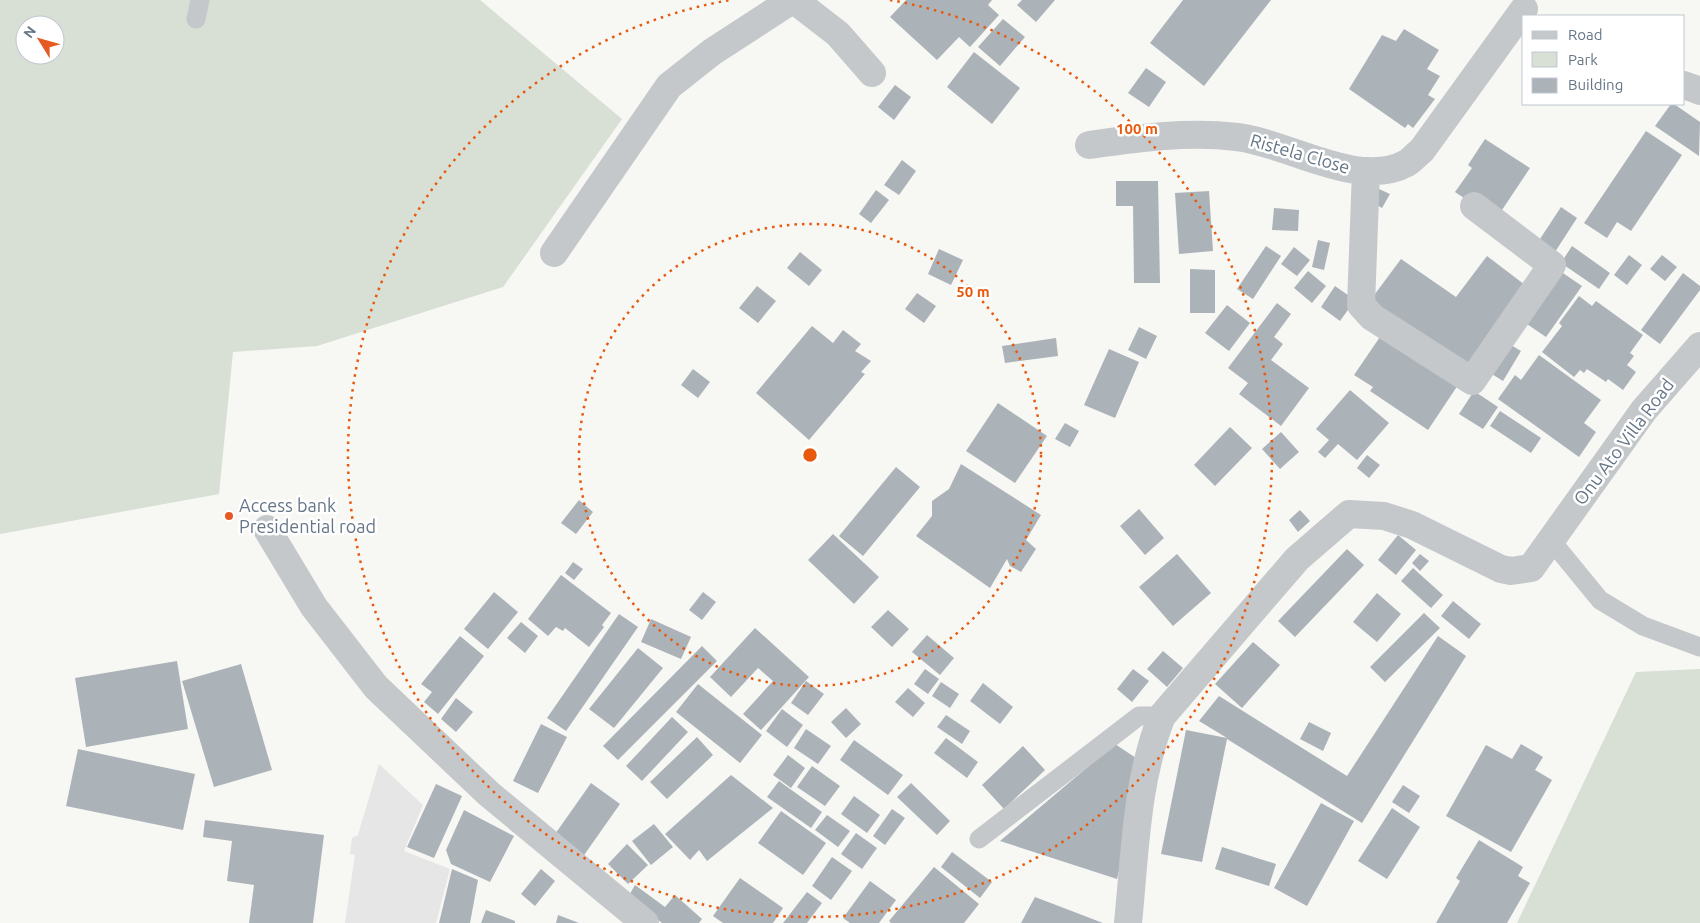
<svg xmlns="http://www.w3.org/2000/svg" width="1700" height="923" viewBox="0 0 1700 923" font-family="Ubuntu,sans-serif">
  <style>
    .built { fill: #e5e6e5 }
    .green { fill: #d8dfd5; fill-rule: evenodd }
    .building { fill: #abb3b9 }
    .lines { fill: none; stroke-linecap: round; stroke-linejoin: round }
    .lane { stroke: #c4c8cb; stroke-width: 19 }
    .street { stroke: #c4c8cb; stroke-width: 28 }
    .ring { fill: none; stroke: #e8590c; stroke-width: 2.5; stroke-dasharray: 2.5 5 }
    .poi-dot { fill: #e75923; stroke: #fff; stroke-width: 2 }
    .labels { text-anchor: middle; stroke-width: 5; stroke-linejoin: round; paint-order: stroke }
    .street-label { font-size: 18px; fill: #657686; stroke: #fff }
    .poi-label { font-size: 18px; fill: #657686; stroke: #fff; text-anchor: start }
    .centre { fill: #e8590c; stroke: #fff; stroke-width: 2.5 }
    .ring-label { font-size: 15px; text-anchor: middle; font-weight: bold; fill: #e8590c; stroke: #fff; stroke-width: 5; stroke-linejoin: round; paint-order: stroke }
  </style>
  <rect width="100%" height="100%" fill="#f7f7f4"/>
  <path class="built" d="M379 764 423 805 404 851 450 869 436 923H345L355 855 350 854 352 838 358 835Z"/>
  <path class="green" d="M0 0H480L622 119 503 287 317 346 233 352 219 494 0 534ZM25 25H55V55H25Z
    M1700 669V923H1517L1636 672Z"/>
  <path class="building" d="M906 0H992L988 5 999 15 970 47 959 37 937 60 890 17Z
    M1022 0H1055L1036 22 1017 5Z
    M1183 0H1271L1204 86 1150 43Z
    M1003 19 1025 37 1000 66 978 47Z
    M1404 29 1439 50 1427 69 1440 76 1428 95 1435 99 1413 128 1408 124 1405 128 1349 89 1382 35 1396 41Z
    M974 52 1020 88 992 124 947 87Z
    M1146 68 1166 82 1149 107 1128 93Z
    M895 85 911 97 894 120 878 107Z
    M1671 104H1674L1700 122 1699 156 1655 126Z
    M1646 131 1682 155 1631 231 1617 222 1607 238 1584 223Z
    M1485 139 1530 168 1496 219 1455 192 1472 168 1468 165Z
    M902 160 916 171 899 195 884 185Z
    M1116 181H1158L1160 283H1134L1133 206H1116Z
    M1379 189 1390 194 1382 208 1372 202Z
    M876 190 889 200 871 223 859 214Z
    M1209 191 1213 251 1179 254 1175 193Z
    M1561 207 1577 218 1553 255 1536 245Z
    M1274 208 1299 210 1298 231 1272 230Z
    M1318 240 1330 243 1324 270 1312 267Z
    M1266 246 1281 256 1253 299 1237 289Z
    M1572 246 1610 273 1599 289 1561 263Z
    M1294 247 1310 260 1297 276 1281 264Z
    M939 249 963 260 951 285 928 274Z
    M800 252 822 270 809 286 787 268Z
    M1629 255 1642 265 1627 285 1614 275Z
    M1662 255 1677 267 1665 281 1650 269Z
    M1487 256 1529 288 1471 374 1369 302 1401 259 1456 297Z
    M1190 269 1215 270V313H1190Z
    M1557 269 1582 286 1546 337 1521 320Z
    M1308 271 1326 286 1312 303 1294 288Z
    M1683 273 1700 286V290L1660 344 1641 330Z
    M757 286 776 301 758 323 739 308Z
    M1335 286 1355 300 1340 321 1321 307Z
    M917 293 936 306 924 323 905 309Z
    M1579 296 1592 306 1596 301 1643 335 1630 353 1634 356 1627 365 1636 372 1623 390 1608 379 1606 382 1587 369 1584 373 1580 370 1574 377 1542 352 1562 326 1559 323Z
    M1277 303 1291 314 1274 337 1283 344 1271 360 1309 388 1281 426 1239 394 1248 383 1228 368Z
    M1227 305 1250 323 1229 351 1205 333Z
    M812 326 833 343 843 330 861 344 855 351 871 361 861 372 865 374 809 440 756 393Z
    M1139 327 1157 336 1146 359 1128 350Z
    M1384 331 1460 382 1428 430 1370 391 1373 387 1354 375Z
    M1056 338 1058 356 1005 363 1002 346Z
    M1506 342 1521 351 1503 381 1487 371Z
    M1109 349 1139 362 1115 418 1084 405Z
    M1539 355 1601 400 1584 423 1596 432 1579 457 1498 399 1515 375 1521 380Z
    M693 369 710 382 698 398 681 385Z
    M1350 390 1389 423 1357 460 1338 444 1325 458 1318 452 1329 440 1316 429Z
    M1474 391 1498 407 1483 429 1459 414Z
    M998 403 1047 436 1015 483 966 451Z
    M1500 411 1541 438 1531 453 1490 426Z
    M1065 423 1079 431 1070 447 1055 439Z
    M1230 427 1252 448 1215 486 1194 465Z
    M1281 432 1299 452 1280 469 1262 449Z
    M1367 455 1380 465 1369 478 1357 468Z
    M961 464 1041 515 1026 540 1036 549 1021 572 1010 566 1007 559 990 588 916 536 932 516V501L949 489Z
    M896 467 920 487 863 556 839 536Z
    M579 500 593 512 576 534 561 523Z
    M1139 509 1164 538 1145 555 1120 526Z
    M1300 510 1310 521 1298 532 1289 520Z
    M833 534 879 577 854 604 808 560Z
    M1398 535 1416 550 1396 575 1378 560Z
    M1347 549 1364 565 1295 637 1278 621Z
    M1177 554 1211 593 1173 626 1139 587Z
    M1420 554 1429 561 1420 571 1412 563Z
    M573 562 583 569 574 580 565 573Z
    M1413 568 1443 595 1431 608 1401 581Z
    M561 575 611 613 602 625 604 627 589 647 565 628 563 631 556 627 548 636 528 619Z
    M494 592 518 612 488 649 464 629Z
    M703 592 716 602 702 620 689 610Z
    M1377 593 1401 614 1377 642 1353 622Z
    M1453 601 1481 624 1469 639 1441 616Z
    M888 610 909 629 892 647 871 627Z
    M1424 613 1440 628 1385 682 1370 667Z
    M619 614 638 627 566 731 547 718Z
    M651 619 691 637 681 659 641 642Z
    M521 622 538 636 525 653 507 638Z
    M755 628 809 677 761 730 743 714 773 681 758 668 731 697 710 677Z
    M927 635 954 658 940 675 912 652Z
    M460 636 484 656 438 714 424 702 432 692 421 684Z
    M1438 636 1466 656 1362 823 1227 739 1202 862 1161 854 1186 730 1227 738 1199 721 1219 696 1347 776Z
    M1253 642 1280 665 1242 708 1215 684Z
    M702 646 717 661 618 760 603 746Z
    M638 648 663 668 614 728 589 709Z
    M1163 651 1183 668 1167 687 1147 669Z
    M177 661 188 729 86 747 75 678Z
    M241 664 272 770 214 787 182 681Z
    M925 669 939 679 928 694 914 684Z
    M1133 669 1149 681 1132 702 1117 689Z
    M806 681 824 694 808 715 791 703Z
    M941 682 959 694 950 708 932 696Z
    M983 683 1013 707 1000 724 970 701Z
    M698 684 762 735 740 763 676 712Z
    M908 688 925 703 913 717 895 702Z
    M456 698 473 712 456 732 441 719Z
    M846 708 861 724 846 738 831 722Z
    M782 709 803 725 787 747 766 731Z
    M946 715 970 731 962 744 937 727Z
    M672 717 688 732 642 781 626 766Z
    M1309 722 1331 733 1323 751 1300 739Z
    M541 724 567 737 538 793 513 781Z
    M806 729 831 746 818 764 794 748Z
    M697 737 713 755 667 799 650 782Z
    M946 738 978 762 967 778 934 753Z
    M854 740 903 775 888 795 840 760Z
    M1115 744 1145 764 1117 879 1000 841Z
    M1521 744 1543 757 1535 770 1552 780 1511 852 1446 816 1486 745 1512 759Z
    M1023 746 1045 770 1004 809 982 785Z
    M78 749 195 774 183 830 66 806Z
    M788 755 805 768 791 788 773 775Z
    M812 766 840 786 825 806 797 787Z
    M731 775 773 808 707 861 699 850 690 860 665 834Z
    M779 781 822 812 811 828 767 797Z
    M591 783 620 804 582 858 553 837Z
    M911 783 950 821 937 835 897 797Z
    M436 784 462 796 434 858 407 847Z
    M1403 785 1420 796 1409 813 1392 802Z
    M854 796 880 815 867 833 841 814Z
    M1321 803 1354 821 1307 906 1274 888Z
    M1392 808 1420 827 1387 879 1358 861Z
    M892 809 905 818 885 845 873 836Z
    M464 810 514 836 490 882 451 864 446 850Z
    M781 811 826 843 803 875 758 843Z
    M827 815 850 831 838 847 815 830Z
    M205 820 324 835 313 923H249L254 885 227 881 232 841 203 837Z
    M654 824 673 847 651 865 632 841Z
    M856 833 877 848 862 869 841 854Z
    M1479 840 1523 867 1518 876 1530 883 1507 923H1436L1460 881 1456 878Z
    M627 844 648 865 628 884 608 864Z
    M1222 847 1276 864 1269 886 1215 869Z
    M952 852 992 882 980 898 941 867Z
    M832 857 852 871 831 900 812 886Z
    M934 867 979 904 964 923H891L889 921Z
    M452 869 478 880 470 923H439Z
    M541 869 555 881 535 906 521 894Z
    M740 878 783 908 773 923H723L713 916Z
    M870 881 896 900 879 923H850L843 918Z
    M635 885 665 907 675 895 702 919 699 923H662L628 897Z
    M807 892 822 903 807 923H783Z
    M1035 897 1103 923H1021Z
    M486 910 515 921V923H481Z
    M558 915 579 923H556Z"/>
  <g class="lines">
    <path class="lane" d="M196 19 200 0
      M1550 539 1600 600 1643 626 1700 647
      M979 839 1139 716H1162"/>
    <path class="street" d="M794 0 838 34 872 73
      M1684 85 1700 91
      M1089 145C1139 138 1187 131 1237 137 1289 143 1358 190 1407 163 1412 160 1417 154 1422 150L1524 9
      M1366 171 1361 305 1372 317 1472 381 1552 265 1474 206
      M554 253 669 86 712 52 792 0
      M267 529 314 607 376 687 489 794 645 923
      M1128 923C1135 855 1136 780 1162 716L1297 559 1349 514 1384 516 1412 525 1501 569 1511 571 1531 568 1644 410 1700 346"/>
  </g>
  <g class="ring">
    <circle cx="810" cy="455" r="231"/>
    <path d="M890 0A462 462 0 1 1 730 0"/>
  </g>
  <circle class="poi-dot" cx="229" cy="516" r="5"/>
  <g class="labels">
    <g class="street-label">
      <text transform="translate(1300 154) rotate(16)" y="6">Ristela Close</text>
      <text transform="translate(1624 442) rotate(-53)" y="6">Onu Ato Villa Road</text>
    </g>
    <g class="poi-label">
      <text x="239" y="512">Access bank<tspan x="239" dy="21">Presidential road</tspan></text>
    </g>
  </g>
  <circle cx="810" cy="455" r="8" class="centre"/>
  <g class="ring-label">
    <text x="1137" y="134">100 m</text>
    <text x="973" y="297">50 m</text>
  </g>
  <rect x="1522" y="15" width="162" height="90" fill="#ffffff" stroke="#c1c8cf"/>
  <rect x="1532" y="31" width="25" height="8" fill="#c4c8cb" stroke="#c1c8cf"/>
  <text x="1568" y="40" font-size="15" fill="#657686">Road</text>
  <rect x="1532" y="52" width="25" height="15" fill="#d8dfd5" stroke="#c1c8cf"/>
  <text x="1568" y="65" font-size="15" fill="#657686">Park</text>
  <rect x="1532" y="78" width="25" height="15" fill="#abb3b9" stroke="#c1c8cf"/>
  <text x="1568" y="90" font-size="15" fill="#657686">Building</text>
  <g transform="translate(40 40) rotate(307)"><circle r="24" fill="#ffffff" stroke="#c1c8cf"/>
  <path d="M0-4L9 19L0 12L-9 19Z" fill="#e75923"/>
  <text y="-8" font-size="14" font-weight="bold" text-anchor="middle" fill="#657686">N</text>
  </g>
</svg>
